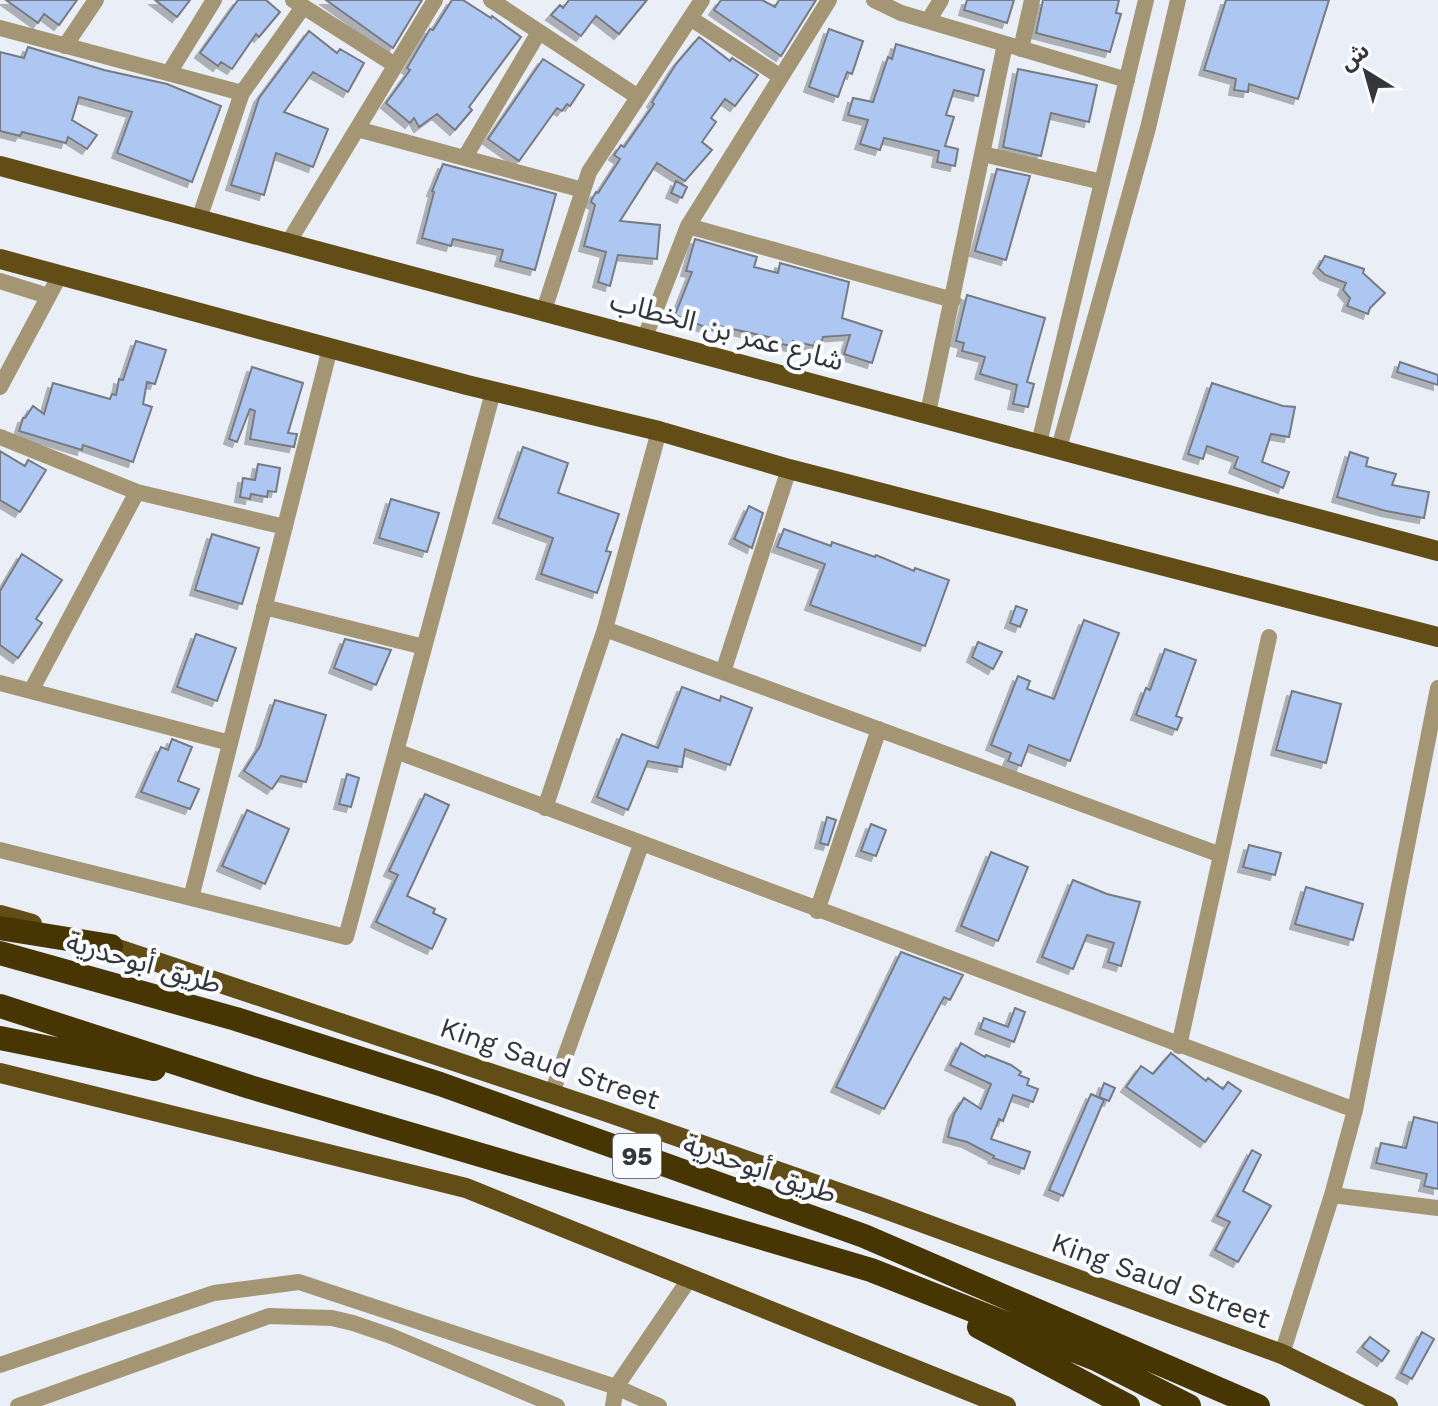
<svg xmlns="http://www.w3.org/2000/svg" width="1438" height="1406" viewBox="0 0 1438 1406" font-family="'Work Sans','Noto Sans Arabic',sans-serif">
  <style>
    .building { fill: #aec6f2; stroke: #767a81; stroke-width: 2; filter: url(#shadow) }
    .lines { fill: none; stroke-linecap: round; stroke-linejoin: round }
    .minor { stroke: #a49674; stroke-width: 16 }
    .tertiary { stroke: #a49674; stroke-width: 16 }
    .primary { stroke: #624d16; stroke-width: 20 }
    .motorway { stroke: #473603; stroke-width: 24 }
    .labels { text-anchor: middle; stroke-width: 8; stroke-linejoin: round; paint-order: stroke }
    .shield { fill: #fafcff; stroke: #6f7174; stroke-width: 2 }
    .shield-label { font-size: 26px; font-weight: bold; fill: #343639 }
    .street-label { font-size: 28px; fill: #343639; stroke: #fafcff }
  </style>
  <defs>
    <filter id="shadow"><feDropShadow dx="-5" dy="5" stdDeviation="0" flood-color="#0004"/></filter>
  </defs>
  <rect width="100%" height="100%" fill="#eaeff7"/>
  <path class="building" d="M6 0H77L59 25 44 14 38 23Z
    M155 0H190L177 17Z
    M238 0H266L280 12 259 37 256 34 232 69 221 62 218 66 200 53Z
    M326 0H422L393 48Z
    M452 0H463L491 18 492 16 521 37 469 107 472 110 455 130 437 114 419 127 414 118 410 123 386 103 410 70 407 68 411 61 430 29 433 30Z
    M569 0H647L619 34 596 16 581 36 551 15 560 5 563 8Z
    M721 0H762L775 7 779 0H816L781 56 714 10Z
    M967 0H1014L1007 23 964 10Z
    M1043 0H1119L1116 13 1121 14 1110 52 1036 33Z
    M1226 0H1329L1298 99 1249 84 1248 92 1234 90 1236 79 1204 70Z
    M829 29 863 41 852 74 847 72 838 97 809 87Z
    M309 31 337 53 340 49 364 63 348 92 313 72 284 112 328 129 313 167 276 153 264 195 231 185 259 98Z
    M699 37 730 61 732 58 758 75 735 106 725 99 711 118 716 122 702 142 712 150 685 181 657 163 620 221 660 225 657 259 618 255 610 286 598 282 606 252 584 246 595 205 591 202 592 199 596 192 598 193 620 159 614 155 621 145 624 147 654 104 652 102 676 64Z
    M896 44 984 70 978 96 954 90 946 115 954 117 945 146 958 149 955 166 937 162 939 151 884 138 880 150 860 144 868 120 848 115 853 98 873 102 888 57 892 59Z
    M28 47 104 70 167 84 221 106 192 182 117 153 132 112 79 97 72 120 97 135 87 149 68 137 66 143 22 132 20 136 0 131V52L24 58Z
    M543 59 584 85 570 106 567 104 562 111 557 108 519 161 488 139Z
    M1018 69 1097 85 1089 122 1051 113 1041 156 1003 147Z
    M443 164 556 194 535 270 500 261 503 250 453 239 451 246 422 238 434 192 432 191Z
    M997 169 1030 176 1006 260 975 251Z
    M676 181 687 187 682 198 671 193Z
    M695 239 757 257 754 267 778 273 780 263 849 282 842 318 882 331 872 363 844 354 850 335 823 337 821 344 815 342 814 346 793 341 792 346 781 344 782 340 714 325 712 330 675 315 692 272 686 271Z
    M1325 256 1364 269 1363 273 1385 293 1370 308 1368 314 1347 306 1350 298 1343 290 1346 283 1325 275 1318 268Z
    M967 295 1045 318 1027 382 1034 384 1028 407 1013 404 1017 385 980 374 985 357 962 351 964 343 956 341Z
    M136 341 166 350 155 384 147 382 143 404 152 407 133 462 83 445 82 450 19 431 23 418H25L33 406 44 414 53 383 110 399 112 394 116 395 119 379 123 380Z
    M1400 362 1438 375V385L1397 372Z
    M252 367 303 383 288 433 297 434 294 447 250 439 255 411 250 409 237 442 229 439Z
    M1212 383 1283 406 1295 407 1289 437 1271 434 1262 462 1289 472 1283 488 1234 468 1238 457 1207 446 1203 459 1188 454Z
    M523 447 568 463 558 493 619 514 606 551 611 552 597 593 541 574 553 538 498 518Z
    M0 451 25 466 28 460 46 470 20 512 0 500Z
    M1350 452 1368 458 1366 466 1396 474 1392 485 1429 492 1424 518 1386 511 1337 497Z
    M258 464 280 468 276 492 268 491 267 497 251 494 250 499 240 497 243 478 255 480Z
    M391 499 439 513 427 552 379 538Z
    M749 506 763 513 752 548 734 539Z
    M784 529 831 546 832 542 875 557 876 555 914 571 915 568 949 580 925 646 810 605 825 564 777 547Z
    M212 534 259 548 242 604 195 590Z
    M22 554 62 580 36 619 42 623 18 658 0 645V591Z
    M1016 606 1027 610 1020 627 1010 623Z
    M1084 620 1119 633 1070 761 1029 745 1021 766 1008 761 1011 753 991 745 1018 676 1030 681 1027 689 1054 699Z
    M196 634 236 648 217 701 177 687Z
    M345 639 391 650 376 685 334 668Z
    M978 642 1002 652 993 669 972 657Z
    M1165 649 1196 660 1176 716 1182 718 1177 730 1136 715 1146 688 1150 690Z
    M682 687 720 701 721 696 752 708 730 765 685 749 682 767 648 761 628 810 597 797 622 734 658 748Z
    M1292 691 1341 704 1326 763 1276 750Z
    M275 700 326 715 306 782 281 776 272 789 244 771 260 746Z
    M172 739 192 747 178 781 199 789 190 809 141 792 161 747 168 750Z
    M347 774 359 778 351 807 339 804Z
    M425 794 449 805 407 896 435 909 433 913 446 919 432 949 376 922 398 875 389 871Z
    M247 810 289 829 265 884 222 866Z
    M827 817 836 820 828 845 820 843Z
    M871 824 886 830 876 856 861 851Z
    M1249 845 1281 853 1275 875 1243 867Z
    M991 852 1028 867 998 941 961 926Z
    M1073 880 1107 894 1140 902 1121 966 1108 962 1114 943 1087 935 1073 969 1042 957Z
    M1306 887 1363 904 1353 940 1295 924Z
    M901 952 963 975 950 1000 944 997 884 1109 836 1087Z
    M1015 1008 1025 1012 1014 1042 980 1029 984 1018 1008 1027Z
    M961 1043 985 1057 986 1055 1011 1065 1021 1072 1019 1075 1029 1079 1027 1085 1038 1089 1033 1102 1013 1095 1003 1121 999 1119 991 1139 1030 1152 1024 1169 993 1158 994 1156 967 1142 948 1137 954 1114 964 1098 981 1109 991 1084 950 1065Z
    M1171 1053 1206 1081 1208 1078 1223 1089 1228 1082 1241 1091 1205 1142 1126 1087 1141 1066 1153 1074Z
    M1104 1083 1115 1088 1109 1101 1099 1097Z
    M1091 1094 1104 1100 1063 1196 1049 1190Z
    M1414 1117 1438 1123V1189L1424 1186 1427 1174 1376 1163 1381 1143 1406 1148Z
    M1252 1150 1261 1155 1243 1191 1271 1206 1238 1262 1215 1250 1230 1222 1217 1216Z
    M1422 1332 1434 1339 1412 1379 1401 1373Z
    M1370 1337 1389 1351 1382 1361 1362 1347Z"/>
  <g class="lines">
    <path class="minor" d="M293 0 395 65
      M491 0 638 97
      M874 0 901 13 1127 80
      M690 18 781 77
      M928 21 941 0
      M0 28 242 93
      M65 46 96 0
      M1021 49 1032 0
      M169 73 214 0
      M357 129 583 190
      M983 154 1102 182
      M465 157 539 32
      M199 219 242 93 303 7
      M688 226 953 300
      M288 243 435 0
      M0 281 48 296
      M544 310 589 172 702 0
      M645 337 688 226 829 0
      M0 387 60 275
      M928 413 1005 44
      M0 437 137 492 285 527
      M264 607 424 647
      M605 629 1221 855
      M723 672 789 469
      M0 683 230 743
      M31 691 137 492
      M396 751 1355 1110
      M545 808 605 629 659 431
      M0 850 346 937 493 392
      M191 898 330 348
      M817 911 879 729
      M1179 1046 1269 637
      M552 1093 641 845
      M1332 1195 1438 1208
      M1282 1354 1332 1195 1355 1110 1438 688
      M613 1406 616 1387 690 1278"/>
    <path class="tertiary" d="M1039 443 1146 0
      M1059 448 1148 128 1178 0
      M0 1365 214 1293 299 1282 616 1387 659 1406
      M18 1406 269 1316 332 1318 353 1323 391 1336 557 1406"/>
    <path class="primary" d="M0 166 1438 551
      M0 259 467 385 659 431 789 469 1438 637
      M0 915 32 924
      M97 942 607 1112 877 1206 1282 1354 1388 1406
      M0 1073 466 1188 1006 1406"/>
    <path class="motorway" d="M0 928 111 946
      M0 953 236 1019 440 1084 864 1236 1258 1406
      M0 1006 250 1087 871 1270 1096 1359 1189 1406
      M0 1038 154 1069
      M979 1327 1128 1406"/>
  </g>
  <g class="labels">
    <rect class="shield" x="613" y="1134" width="48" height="44" rx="6"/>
    <g class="shield-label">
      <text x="637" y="1165">95</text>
    </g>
    <g class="street-label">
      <text transform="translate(727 330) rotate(15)" y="10">شارع عمر بن الخطاب</text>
      <text transform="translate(144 962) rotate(16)" y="10">طريق أبوحدرية</text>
      <text transform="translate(550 1063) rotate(19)" y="10">King Saud Street</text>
      <text transform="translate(760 1168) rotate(19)" y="10">طريق أبوحدرية</text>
      <text transform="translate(1161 1280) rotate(20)" y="10">King Saud Street</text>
    </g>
  </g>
  <g transform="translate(1366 72) rotate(323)" stroke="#fafcff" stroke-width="6" paint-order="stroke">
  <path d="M0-6L14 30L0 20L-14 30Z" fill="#343639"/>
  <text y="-12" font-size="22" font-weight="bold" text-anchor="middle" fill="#343639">ش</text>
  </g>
</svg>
